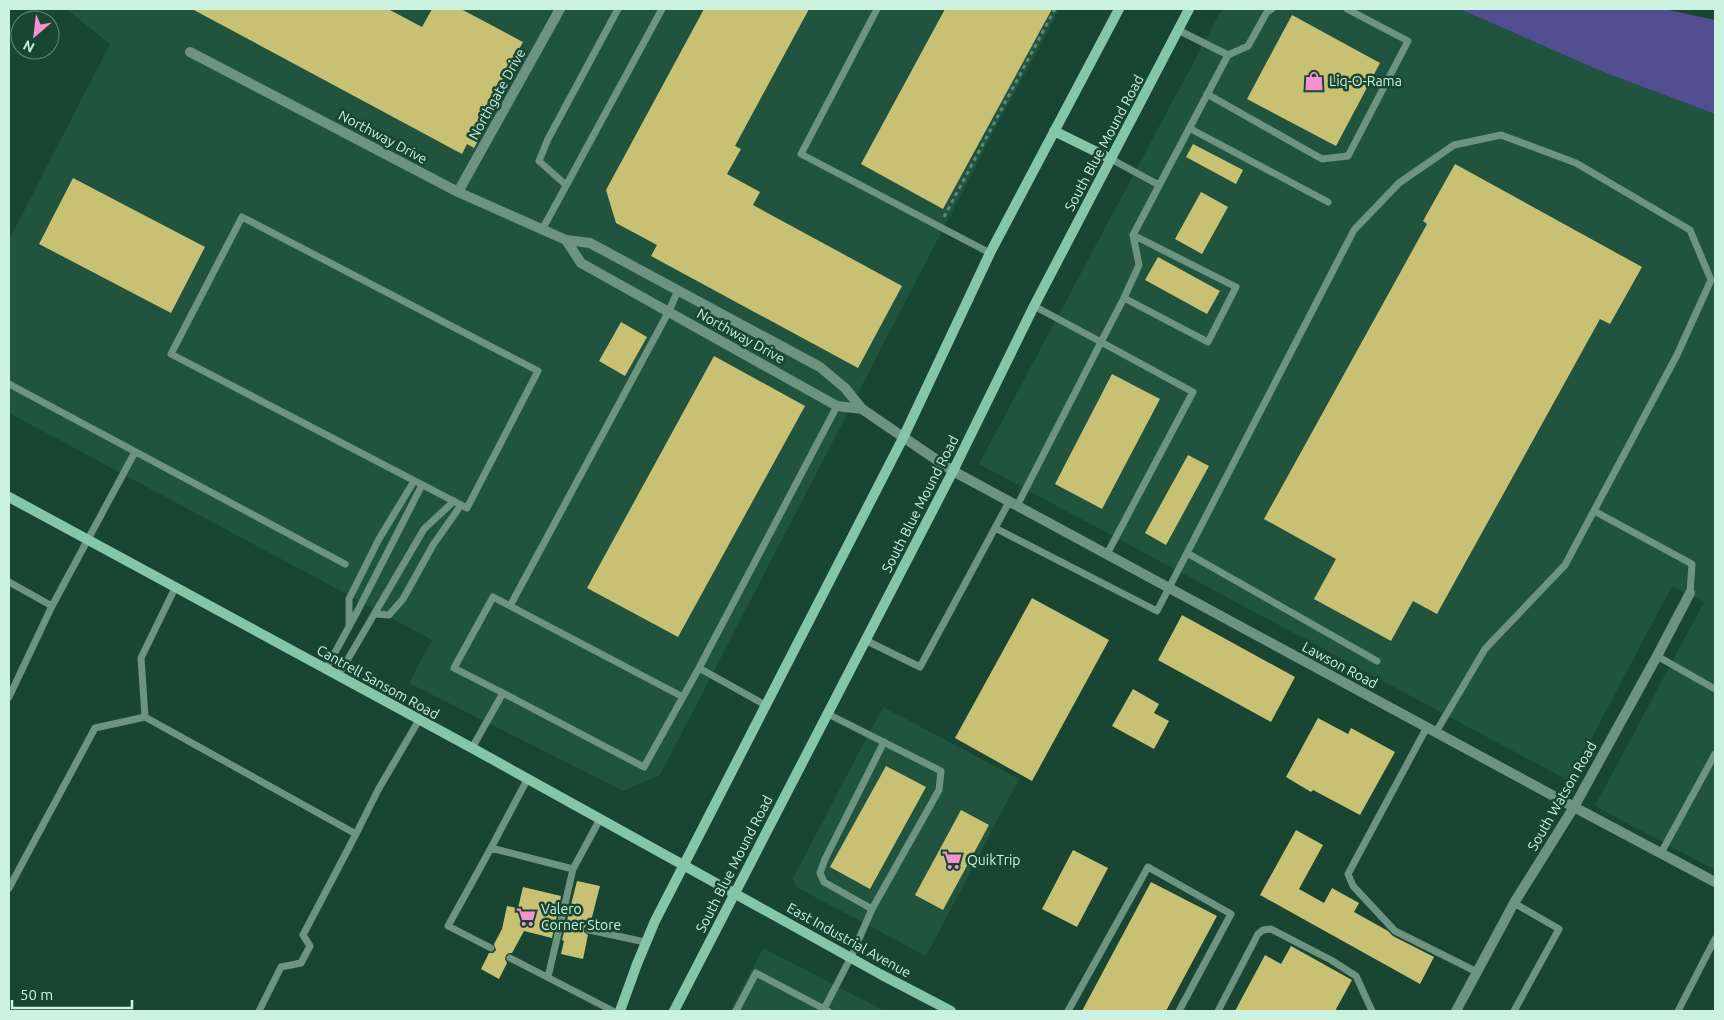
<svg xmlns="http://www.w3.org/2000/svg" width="1724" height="1020" viewBox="0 0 1724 1020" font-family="Ubuntu,sans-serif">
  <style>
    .built { fill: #20543f }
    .green { fill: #514f92 }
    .building { fill: #c8c072 }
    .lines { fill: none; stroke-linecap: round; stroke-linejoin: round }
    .path { stroke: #5e8976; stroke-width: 3; stroke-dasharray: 4 4; stroke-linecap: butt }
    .lane { stroke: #6c9481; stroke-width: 7 }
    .street { stroke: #6c9481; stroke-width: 10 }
    .secondary { stroke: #85c6a7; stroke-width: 10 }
    .labels { text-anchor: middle; stroke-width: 5; stroke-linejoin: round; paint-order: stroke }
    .poi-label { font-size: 14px; fill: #caf2de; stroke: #184633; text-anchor: start }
    .street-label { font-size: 14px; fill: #caf2de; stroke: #184633 }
  </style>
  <rect width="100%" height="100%" fill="#184633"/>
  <path class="built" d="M66 9H1060L999 121 660 775 623 791 409 683 432 640 9 413V240L110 44Z
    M1222 9H1460L1603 72 1715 114V870L1595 806 1704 602 1672 586 1569 781 979 464Z
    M883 707 1019 779 926 956 796 887 793 878Z
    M763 948 885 1011H730Z"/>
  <path class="green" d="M1460 9H1664L1715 20V114L1603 72Z"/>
  <path class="building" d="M192 9H388L422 27 432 9H461L523 42 476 128 483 132 474 148 467 144 462 154Z
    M704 9H809L735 146 741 149 727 174 760 192 753 205 902 286 858 368 651 256 657 245 616 223 606 190Z
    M945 9H1052L943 209 861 164Z
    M1292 15 1380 63 1336 146 1247 99Z
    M1193 144 1243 170 1236 184 1186 157Z
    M1455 164 1642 267 1610 324 1600 319 1437 614 1413 601 1391 641 1314 599 1336 559 1264 519 1427 224 1423 221Z
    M73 178 205 247 171 313 39 244Z
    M1201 192 1228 207 1202 254 1175 239Z
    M1158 257 1220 291 1207 314 1145 280Z
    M621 322 647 337 625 376 599 361Z
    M714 356 805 406 678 637 587 588Z
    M1112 374 1160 399 1102 509 1055 484Z
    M1188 455 1209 466 1166 545 1145 533Z
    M1032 598 1109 640 1032 781 955 738Z
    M1182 615 1295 677 1271 722 1158 660Z
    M1133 689 1159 704 1154 713 1169 721 1154 749 1112 726Z
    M1318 718 1348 734 1351 728 1395 752 1360 815 1313 790 1311 792 1286 777Z
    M886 766 926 787 870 889 830 867Z
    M961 810 989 825 943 910 915 895Z
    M1296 830 1323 845 1299 889 1324 903 1332 888 1359 903 1354 912 1388 931 1393 936 1434 957 1420 984 1260 895Z
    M1073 850 1108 868 1077 927 1042 909Z
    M577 881 600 886 590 925H587L584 928V932L588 935 583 959 561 954 564 941 562 940Z
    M1151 882 1217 916 1166 1011H1082Z
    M523 887 561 896 552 938 524 931 512 953H509L506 955 505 959 507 963 499 979 481 969 489 953H493L496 950 494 944 502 929 507 906 518 908Z
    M1291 946 1352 980 1335 1011H1235L1265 955 1281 964Z"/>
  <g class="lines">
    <path class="path" d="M944 217 1055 9"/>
    <path class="lane" d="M877 9 801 154 990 253
      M1228 55 1248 46 1267 12 1272 9
      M1207 94 1322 159 1348 156 1408 41 1347 9
      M1189 128 1328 202
      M1111 159 1159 185
      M566 185 539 161 548 139 618 9
      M242 217 538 371 467 508 171 354Z
      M542 230 662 9
      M1124 298 1139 265 1133 235
      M1034 306 1101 342 1124 298 1208 342 1236 287 1133 235 1228 55 1178 30
      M9 384 345 564
      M1017 506 1101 342 1193 392 1107 554
      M1594 511 1692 564 1690 593
      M995 528 1009 502
      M1187 553 1377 661
      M9 582 52 606
      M510 606 683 697
      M375 614 389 615 403 599 433 545 461 505
      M349 626V599L379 539 414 481
      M865 640 920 667 995 528 1157 611 1354 230 1399 183 1454 145 1501 135 1576 163 1690 230 1711 280 1677 355 1565 565 1485 649 1436 732
      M1657 656 1715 689
      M326 669 357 612 422 485
      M338 676 424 529 454 501
      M503 693 454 668 493 597 510 606 669 311 678 290
      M9 697 52 606 135 452
      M767 706 699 668 837 406
      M145 717 356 834 378 790 419 720
      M1427 727 1348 874 1353 886 1395 931 1477 972
      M472 748 503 693 644 767 699 668
      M528 778 491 848 573 869 600 819
      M491 848 448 926 491 948
      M1661 853 1715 754
      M9 888 95 728 145 717 141 658 176 586
      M1514 903 1559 929 1514 1011
      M872 909 824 882 820 873 825 859 884 742
      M589 930 645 942
      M510 958 613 1011
      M548 977 573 869
      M259 1011 281 967 301 963 310 946 303 935 356 834
      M736 1011 756 973 828 1011
      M823 1011 851 957 872 909 939 790 941 771 828 714
      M1068 1011 1148 867 1231 914 1179 1011
      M1218 1011 1258 934 1263 930 1271 929 1331 960 1356 976 1372 1011
      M1678 1011 1715 939"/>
    <path class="street" d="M190 52 458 192 566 240 590 243 820 367 845 388 862 409 953 471 1574 807 1715 882
      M458 192 560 9
      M566 240 581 263 837 406 862 409
      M1456 1011 1514 903 1574 807 1657 656 1690 593"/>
    <path class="secondary" d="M1054 131 1111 159
      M9 497 472 748 880 974 951 1011
      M620 1011 637 964 655 921 903 438 990 253 1119 9
      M674 1011 953 471 1034 306 1189 9"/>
  </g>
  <defs>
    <symbol id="shop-bare" viewBox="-9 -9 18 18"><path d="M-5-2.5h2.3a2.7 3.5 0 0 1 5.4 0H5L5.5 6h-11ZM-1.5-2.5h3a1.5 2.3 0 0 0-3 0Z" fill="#f690cf" stroke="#184633" stroke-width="2.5" paint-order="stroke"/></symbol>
    <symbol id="supermarket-bare" viewBox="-9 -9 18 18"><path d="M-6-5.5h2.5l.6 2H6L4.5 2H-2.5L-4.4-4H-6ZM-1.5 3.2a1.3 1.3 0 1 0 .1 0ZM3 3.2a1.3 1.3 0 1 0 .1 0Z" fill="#f690cf" stroke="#184633" stroke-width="2.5" paint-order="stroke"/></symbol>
  </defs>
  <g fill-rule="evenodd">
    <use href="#shop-bare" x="1300" y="67" width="28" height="28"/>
    <use href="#supermarket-bare" x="938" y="846" width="28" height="28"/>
    <use href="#supermarket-bare" x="512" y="903" width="28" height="28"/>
  </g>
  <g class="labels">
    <g class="poi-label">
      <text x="1329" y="86">Liq-O-Rama</text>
      <text x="967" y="865">QuikTrip</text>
      <text x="541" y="914">Valero<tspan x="541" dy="16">Corner Store</tspan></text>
    </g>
    <g class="street-label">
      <text transform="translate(497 94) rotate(-61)" y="5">Northgate Drive</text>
      <text transform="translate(383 137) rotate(28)" y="5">Northway Drive</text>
      <text transform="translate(1104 143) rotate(-62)" y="5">South Blue Mound Road</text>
      <text transform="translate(741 336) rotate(29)" y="5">Northway Drive</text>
      <text transform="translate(920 504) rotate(-63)" y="5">South Blue Mound Road</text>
      <text transform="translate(1340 665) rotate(28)" y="5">Lawson Road</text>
      <text transform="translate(378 682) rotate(29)" y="5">Cantrell Sansom Road</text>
      <text transform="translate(1562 796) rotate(-60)" y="5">South Watson Road</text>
      <text transform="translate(734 864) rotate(-63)" y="5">South Blue Mound Road</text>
      <text transform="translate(849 940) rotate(29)" y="5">East Industrial Avenue</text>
    </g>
  </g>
  <rect width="1724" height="1020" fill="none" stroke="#caf2de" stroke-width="20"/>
  <g transform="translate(35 35) rotate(208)"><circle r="24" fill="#184633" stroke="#5f8b77"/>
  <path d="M0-4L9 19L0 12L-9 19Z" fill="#f690cf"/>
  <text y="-8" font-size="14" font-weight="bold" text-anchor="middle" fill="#caf2de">N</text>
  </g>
  <path d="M12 1000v8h120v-8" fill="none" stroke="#caf2de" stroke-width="2.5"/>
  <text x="20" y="1000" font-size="15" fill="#caf2de" stroke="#184633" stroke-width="4" paint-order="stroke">50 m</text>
</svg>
